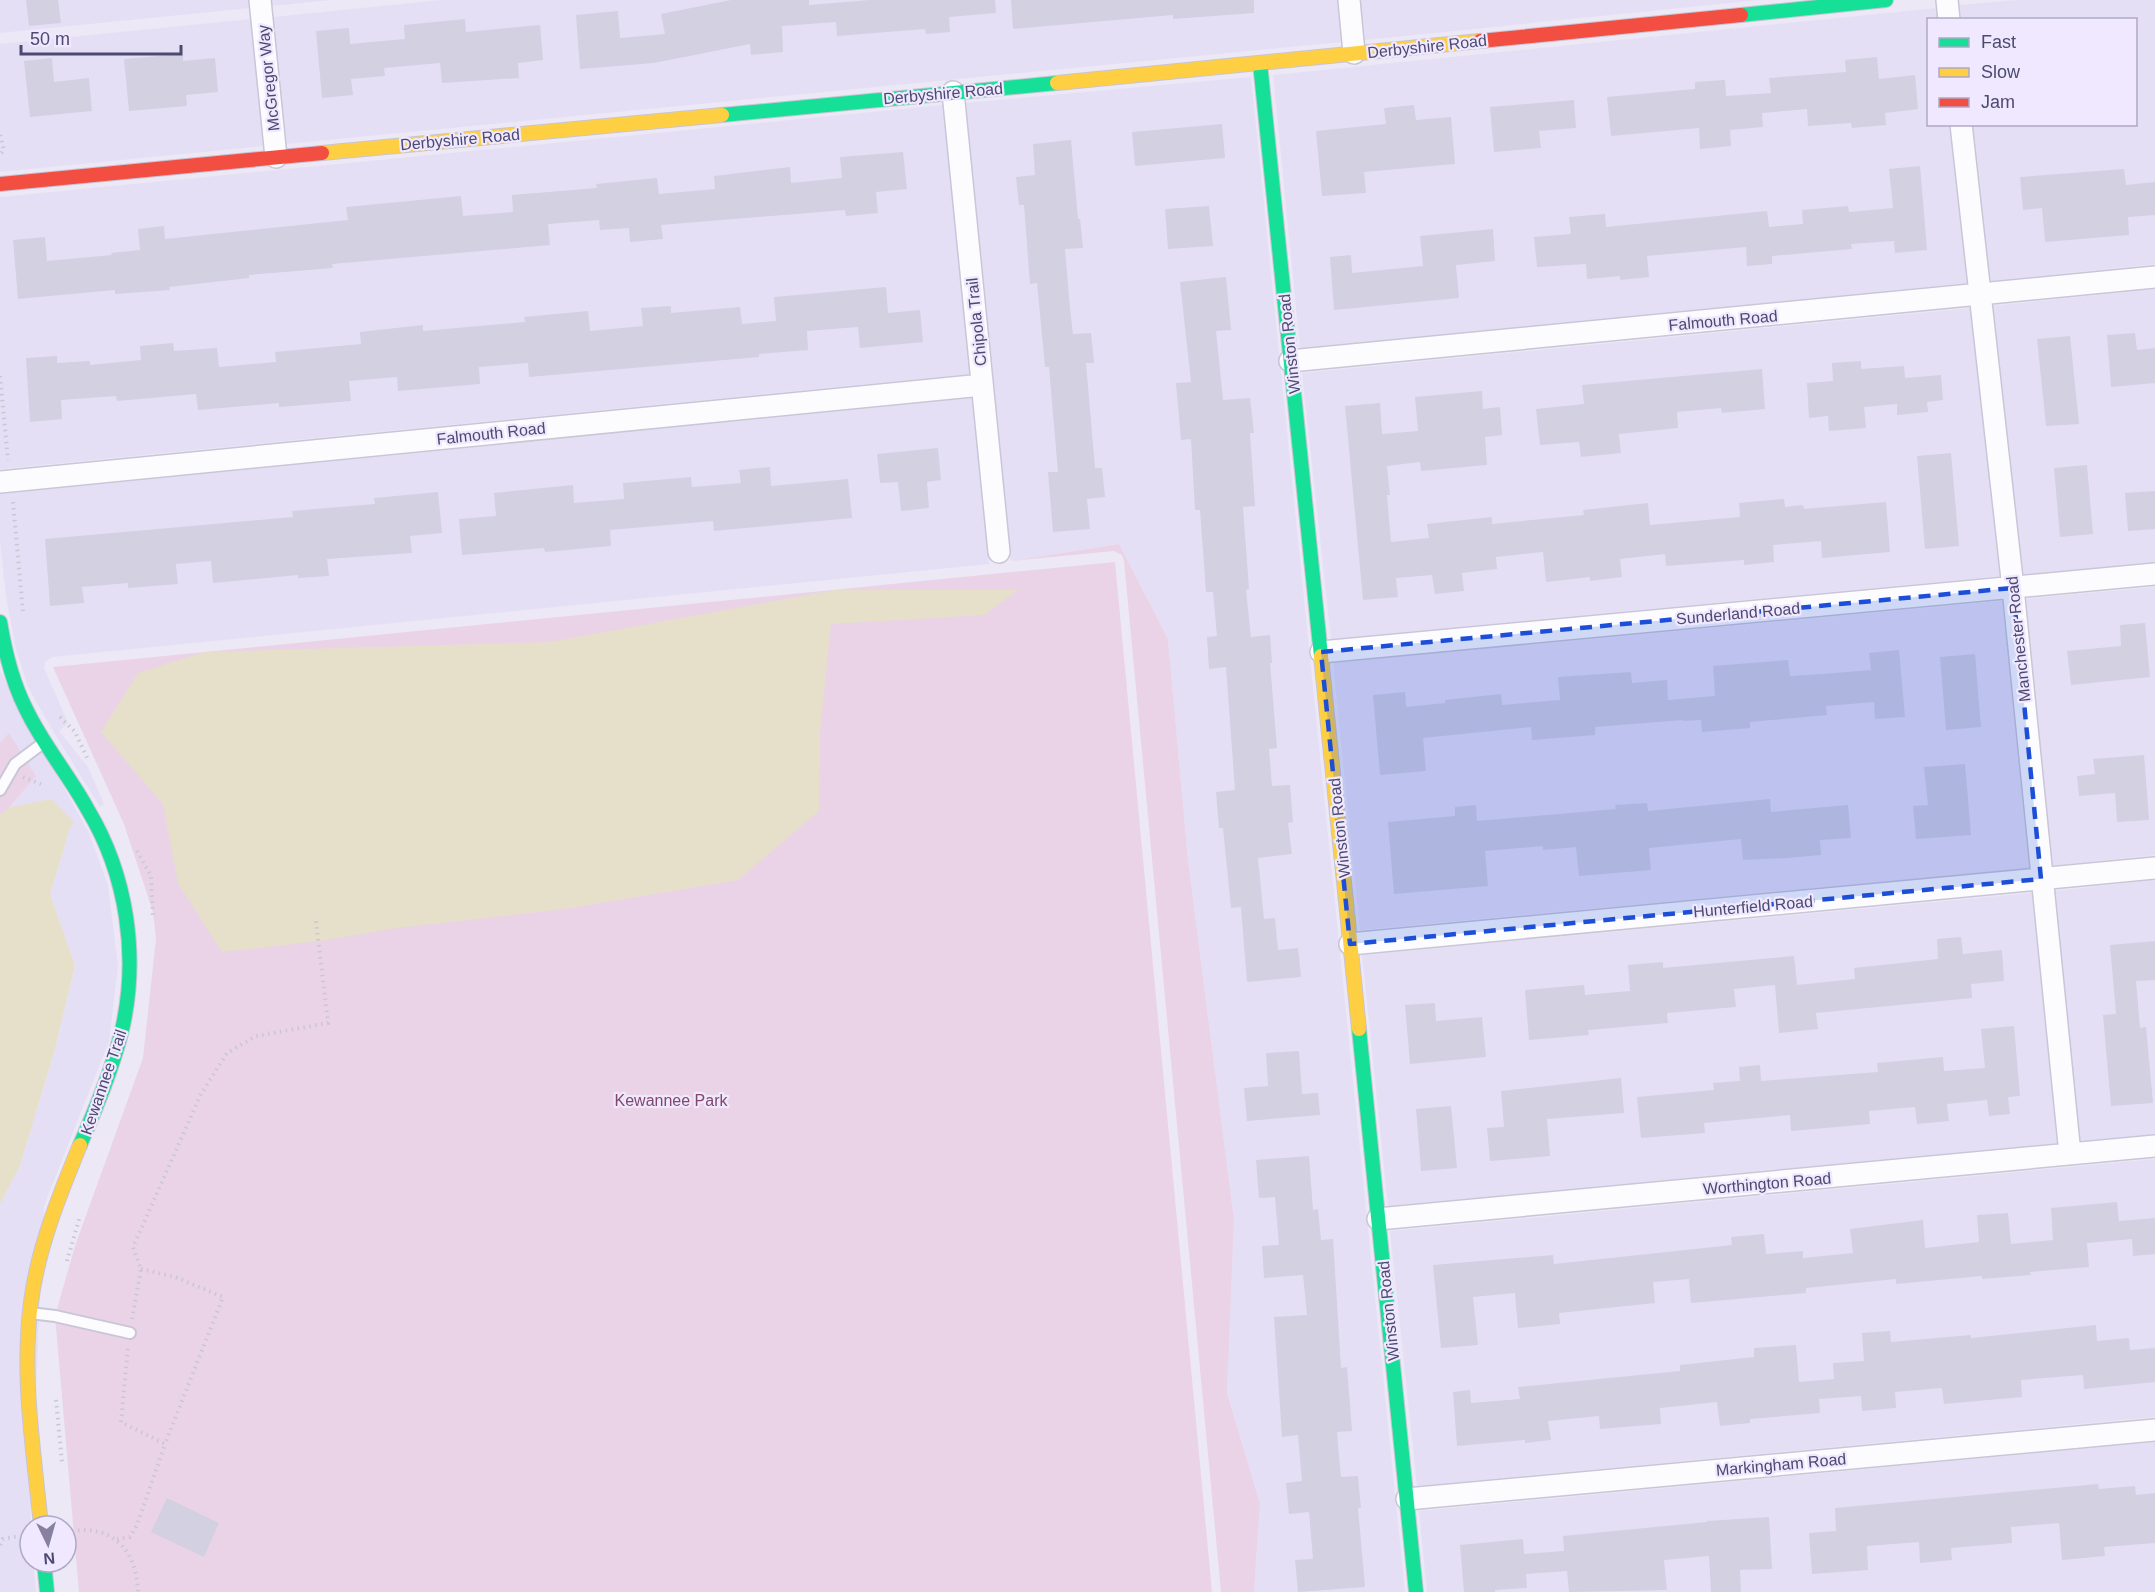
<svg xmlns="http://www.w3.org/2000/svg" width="2155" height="1592" viewBox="0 0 2155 1592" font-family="Helvetica,sans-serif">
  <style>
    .residential { fill: #e5dff6 }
    .green { fill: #ead3e7 }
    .water { fill: #e6e0ca }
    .building { fill: #d3d0e1 }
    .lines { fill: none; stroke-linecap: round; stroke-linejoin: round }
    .lane-casing { stroke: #c9c6d7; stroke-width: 14 }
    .street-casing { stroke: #c9c6d7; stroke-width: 24 }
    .fast-casing { stroke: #c8c4d6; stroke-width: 16 }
    .slow-casing { stroke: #c8c4d6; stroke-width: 16 }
    .jam-casing { stroke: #c8c4d6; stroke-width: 16 }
    .path { stroke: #c9c7d4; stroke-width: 4; stroke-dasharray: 1.5 4.5; stroke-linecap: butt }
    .lane { stroke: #fcfcfe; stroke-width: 10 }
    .street { stroke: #fcfcfe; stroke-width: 21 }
    .fast { stroke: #16e098; stroke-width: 14 }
    .slow { stroke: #ffcf43; stroke-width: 14 }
    .jam { stroke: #f24e42; stroke-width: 14 }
    .marked { fill: #1d4ed8; fill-opacity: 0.2; stroke: #1d4ed8; stroke-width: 4.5; stroke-dasharray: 12 8; stroke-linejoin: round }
    .labels { text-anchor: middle; stroke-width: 4.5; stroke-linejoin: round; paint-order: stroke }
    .street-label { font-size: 16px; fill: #4d4a71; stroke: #efe8fe }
    .park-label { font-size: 16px; fill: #82486a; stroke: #efe8fe }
  </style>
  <rect width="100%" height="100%" fill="#ece8f5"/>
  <path class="residential" d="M0 0H332L0 33Z
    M441 0H1338L1342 42 286 144 273 17Z
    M1360 0H1760L1364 40Z
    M2016 0H2155V264L1990 281 1972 125 2136 124V20L1961 19 1959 5Z
    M1937 8 1938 19 1928 20V124L1950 125 1968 283 1300 348 1273 75Z
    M251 19 264 146 0 172V44Z
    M1251 77 1405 1592H1254L1260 1504 1227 1393 1234 1220 1188 860 1168 639 1119 544 1011 561 965 103Z
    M943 105 970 374 0 469V197Z
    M2155 289V562L2023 575 1992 306Z
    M1971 308 2001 576 1331 639 1302 373Z
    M972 398 989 564 52 657 45 662 44 668 68 723 59 731 88 767 104 804 100 807 50 726 28 687 16 649 6 597 0 541V494Z
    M2155 587V855L2051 866 2025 599Z
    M2003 601 2029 868 1360 930 1333 663Z
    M0 671 89 833 108 885 118 966 109 1041 44 1206 30 1529V1562H33L36 1592H0V1204L20 1166 55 1049 75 965 50 894 71 824 0 815Z
    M2155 880V1134L2079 1141 2054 891Z
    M2032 893 2057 1143 1388 1206 1362 955Z
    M2155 1159V1417L1417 1486 1390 1231Z
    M2155 1442V1592H1427L1419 1511Z"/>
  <path class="green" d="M1119 544 1168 639 1188 860 1234 1220 1227 1393 1260 1504 1254 1592H1221L1124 561 1122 555 1114 551 1011 561Z
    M1115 562 1212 1592H79L55 1316 75 1246 143 1058 156 939 153 912 124 824 53 667Z
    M9 733 36 776 0 818V743Z"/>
  <path class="water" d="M835 590H1018L984 615 831 624 820 731 819 811 738 880 564 909 397 928 320 941 222 952 178 883 163 804 101 732 138 673 205 652 550 642Z
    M51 799 74 822 71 825 50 894 75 965 55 1049 20 1166 0 1204V815L10 807Z"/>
  <path class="building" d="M26 0H58L61 23 29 26Z
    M731 0H809V5L870 0H995L996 13 949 17 950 32 926 34 925 29 837 36 836 22 782 26 783 52 751 55 750 44 654 63 580 69 576 15 618 11 620 38 665 34 661 14Z
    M1011 0H1254V13L1173 19V15L1013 29Z
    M465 19 466 32 540 25 543 60 518 63 519 78 442 83 440 63 384 68 385 76 351 79 353 95 322 98 316 31 349 28 350 44 405 39 404 25Z
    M183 54V61L215 58 218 92 186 95 187 106 129 111 124 59Z
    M1877 57 1879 79 1915 75 1918 109 1885 113 1886 125 1852 128 1851 123 1808 126 1807 109 1762 113 1763 127 1730 130 1731 146 1700 149 1699 128 1611 136 1607 97 1695 89V82L1725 80 1726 96 1771 93 1769 78 1846 72 1845 60Z
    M52 58 54 82 89 78 92 111 30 117 24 61Z
    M1574 100 1576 128 1539 131 1541 148 1494 152 1490 107Z
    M1414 105 1416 120 1451 117 1455 164 1364 172 1366 193 1322 196 1316 131 1386 124 1384 108Z
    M1222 124 1225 158 1135 166 1132 132Z
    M1071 140 1078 219H1080L1083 248 1065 249 1070 309 1073 334 1091 333 1094 363H1086L1095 468H1102L1105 497 1087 499 1090 529 1053 532 1048 472H1058L1049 367H1045L1037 283 1030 284 1024 205H1019L1016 177 1035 175 1033 144Z
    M903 152 907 189 876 192 878 213 846 216 845 210 661 225 663 239 630 242 629 228 600 230 599 220 548 224 550 245 332 264 333 268 249 275V278L169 287 170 290 115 294V290L18 299 13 240 45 237 47 261 112 255 111 253 140 250 138 229 164 226 165 239 348 220 346 207 461 196 463 216 513 212 512 195 597 188 596 184 657 178 659 194 715 189 714 176 790 167 791 183 842 178 840 157Z
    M1920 166 1927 250 1895 253 1894 241 1851 244 1852 249 1772 256V264L1747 266 1746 247 1647 256 1649 277 1620 280V276L1587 279 1586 264 1537 267 1534 237 1571 234 1569 217 1605 214 1606 227 1767 211 1769 227 1803 224 1802 210 1848 206 1849 212 1893 208 1889 169Z
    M2124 169 2126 185 2155 182V215L2128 217 2129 235 2045 242 2042 208 2023 210 2020 177Z
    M1209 206 1213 246 1168 249 1165 209Z
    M1493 229 1495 261 1456 265 1459 298 1334 310 1330 257 1351 255 1352 273 1423 266 1420 236Z
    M1226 277 1231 330 1216 331 1223 400 1250 398 1254 433H1250L1255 506 1243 507 1249 589 1246 590 1251 637 1270 635 1272 663H1270L1277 748 1269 749 1272 786 1290 785 1293 822 1288 823 1292 854 1258 858 1264 919 1275 918 1278 950 1298 948 1301 977 1247 982 1241 907 1231 908 1223 828H1219L1216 792 1235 790 1226 667 1209 669 1207 637 1217 636 1213 592H1206L1200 510H1195L1191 439 1181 440 1176 383 1191 382 1180 282Z
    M886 287 888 313 920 310 923 342 860 348 858 327 807 331 808 350 759 354V357L529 377 528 363 479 367 480 384 398 391 397 377 349 381 351 401 279 407V403L198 410 196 394 117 401 116 396 61 400 62 419 30 422 26 358 57 356V363L90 361V365L141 360 140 346 173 343 174 351 217 348 219 367 276 362 275 352 361 344 360 332 423 325V331L525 322 524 317 588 311 590 331 643 326 641 308 671 306V313L740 307 742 324 776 321 774 297Z
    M2135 333 2137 350 2155 348V383L2111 387 2107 335Z
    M2070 336 2079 424 2046 426 2037 339Z
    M1861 361V369L1904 366 1905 378 1941 375 1943 400 1927 402 1928 412 1897 415V404L1864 407 1866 428 1829 431 1828 416 1809 418 1807 383 1833 381 1832 363Z
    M1762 369 1765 409 1722 413 1721 408 1677 412 1678 428 1619 434 1621 453 1581 457 1579 442 1540 445 1536 409 1584 404 1582 385Z
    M1482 391 1483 409 1500 407 1502 435 1485 437 1487 465 1421 471 1420 462 1387 466 1390 495H1387L1391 542 1429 538 1427 524 1492 517V524L1584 515 1583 510 1648 503 1650 525 1740 517 1739 503 1784 499 1785 507 1803 505 1804 509 1886 502 1890 552 1822 558 1821 541 1773 545 1774 562 1744 565V560L1666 566 1665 554 1620 559 1622 577 1590 581V577L1546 582 1543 552 1496 557 1497 569 1462 573 1464 591 1435 594 1432 575 1396 578 1398 597 1363 600 1345 406 1380 403 1382 434 1418 431 1415 397Z
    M938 448 941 480 927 482 929 508 901 511 898 482 880 483 877 454Z
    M1951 453 1959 546 1925 549 1917 456Z
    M2087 465 2093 534 2060 537 2054 468Z
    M770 467 771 486 848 479 852 518 714 531 713 521 610 530 611 546 545 552 544 548 462 555 459 519 496 516 494 493 573 485 574 503 624 499 623 483 691 477 692 487 741 483 739 470Z
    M2155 491V529L2128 531 2125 493Z
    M438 492 442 533 410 536 412 553 327 559 329 576 298 578V575L213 583 211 561 176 564 178 584 128 588V583L82 587 84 603 50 606 45 539 293 517 292 511 375 504 374 498Z
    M2145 623 2150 677 2071 685 2067 651 2121 646 2120 625Z
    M1899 650 1905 717 1875 719 1874 702 1826 706 1827 715 1750 722V728L1702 732 1701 720 1683 721V720L1595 727V735L1532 740 1531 727 1423 738 1426 771 1380 775 1373 695 1405 692 1406 707 1445 703V700L1501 694 1502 705 1560 700 1558 677 1631 672 1632 683 1667 680 1668 700 1715 696 1713 666 1788 660 1790 676 1823 674 1871 670 1869 653Z
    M1975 654 1981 727 1946 730 1940 657Z
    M2144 755 2149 820 2117 822 2115 793 2079 796 2077 776 2095 774 2093 759Z
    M1965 764 1971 835 1916 839 1913 806 1928 805 1924 767Z
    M1770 799 1771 812 1848 805 1851 838 1820 840 1821 855 1787 858 1743 860 1741 839 1649 848 1651 870 1579 876 1576 847 1543 850V846L1485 851 1488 886 1394 894 1388 822 1455 816V807L1476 805 1477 821 1616 809 1615 805 1647 803 1648 811Z
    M1961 937 1963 954 2002 950 2004 981 1971 984 1972 998 1816 1013 1818 1029 1779 1033 1775 985 1734 989 1736 1007 1667 1013 1668 1023 1588 1030 1589 1035 1529 1040 1525 990 1584 985 1585 995 1630 991 1628 965 1663 962V968L1794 956 1797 985 1855 979 1854 968 1938 959 1937 939Z
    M2155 941V980L2136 981 2140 1028 2146 1027 2153 1103 2111 1106 2103 1015 2116 1014 2110 945Z
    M1435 1003 1436 1021 1482 1017 1486 1057 1410 1064 1405 1005Z
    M2014 1026 2020 1096 2008 1097 2010 1114 1989 1116 1987 1100 1947 1104 1949 1121 1917 1124 1915 1107 1869 1111 1870 1124 1791 1131 1790 1115 1704 1123 1705 1133 1641 1138 1637 1097 1714 1090 1713 1083 1740 1081 1739 1067 1760 1065 1761 1081 1878 1072 1877 1063 1943 1057 1944 1071 1985 1068 1981 1029Z
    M1299 1051 1302 1094 1318 1093 1320 1115 1247 1121 1244 1088 1268 1086 1266 1053Z
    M1621 1078 1624 1113 1547 1119 1550 1156 1490 1161 1487 1128 1504 1127 1501 1091Z
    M1451 1106 1457 1168 1421 1171 1416 1109Z
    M1309 1156 1313 1210 1318 1209 1321 1240 1333 1239 1341 1368 1347 1367 1352 1431 1337 1432 1341 1477 1358 1476 1361 1508H1358L1365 1587 1298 1592 1295 1560 1313 1559 1309 1512 1289 1514 1286 1483 1302 1481 1298 1435 1282 1437 1274 1317 1307 1315 1303 1275 1264 1278 1262 1246 1279 1245 1275 1197 1259 1198 1256 1160Z
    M2117 1202 2119 1221 2155 1218V1254L2133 1256 2132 1239 2087 1243 2089 1267 2030 1272 2031 1275 1982 1279V1276L1896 1284V1279L1806 1288V1293L1691 1303 1689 1279 1653 1282 1655 1303 1559 1313 1560 1324 1518 1328 1515 1293 1473 1297 1478 1345 1441 1348 1433 1265 1553 1255 1554 1264 1732 1245 1731 1237 1764 1234 1766 1254 1803 1251V1258L1853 1253 1850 1229 1923 1220 1925 1248 1979 1242 1977 1215 2008 1213 2011 1244 2053 1240 2051 1208Z
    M2096 1325 2097 1341 2129 1338 2130 1350 2155 1348V1382L2084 1389 2083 1375 2021 1380 2022 1397 1944 1404 1942 1388 1895 1392 1896 1408 1862 1411 1861 1396 1819 1399 1820 1413 1750 1419V1423L1720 1426 1717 1402 1660 1408 1661 1424 1600 1429 1599 1416 1548 1421 1551 1440 1525 1443V1440L1457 1446 1453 1392 1470 1390 1471 1403 1520 1399 1518 1387 1680 1371V1365L1754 1357V1348L1796 1345 1799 1382 1834 1379 1833 1363 1864 1361 1862 1333 1890 1331 1891 1342 1971 1335V1338Z
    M2098 1484 2099 1489 2135 1486 2136 1495 2155 1493V1543L2104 1547 2105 1556 2062 1560 2059 1523 2011 1527 2012 1543 1951 1548 1952 1560 1920 1563 1919 1542 1867 1546 1868 1570 1812 1574 1809 1533 1836 1531 1835 1508Z
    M167 1498 219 1523 204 1557 151 1532Z
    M1769 1517 1772 1569 1740 1570 1741 1592H1711L1709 1556 1664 1560 1667 1590 1569 1592 1567 1571 1526 1574 1527 1588 1495 1590V1592H1464L1460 1545 1523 1539 1524 1554 1564 1551 1563 1536 1707 1522V1521Z"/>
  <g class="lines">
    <defs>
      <path id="lane" d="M0 790 15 764 43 743
        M30 1313 55 1316 130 1333"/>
      <path id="street" d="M260 0 276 157
        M1349 0 1354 53
        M1947 0 1949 20
        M953 92 999 552
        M1961 124 2013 588 2070 1154
        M1290 361 2155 277
        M0 482 982 385
        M1321 652 2155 574
        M1350 944 2155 868
        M1378 1219 2155 1146
        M1407 1499 2155 1430"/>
      <path id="fast" d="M1741 15 1886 0
        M1260 63 1321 656
        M722 115 1057 83
        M0 622C5 652 12 682 26 709 43 745 69 775 88 810 127 875 139 956 122 1030 112 1070 96 1108 80 1145
        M1359 1029 1416 1592
        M44 1562 47 1592"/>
      <path id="slow" d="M1057 83 1480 41
        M322 153 722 115
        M1321 656 1359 1029
        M41 1526C34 1452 21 1377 31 1302 38 1248 59 1196 80 1145"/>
      <path id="jam" d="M1480 41 1741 15
        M0 184 322 153"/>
    </defs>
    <use href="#lane" class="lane-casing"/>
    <use href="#street" class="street-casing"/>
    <use href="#fast" class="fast-casing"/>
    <use href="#slow" class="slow-casing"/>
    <use href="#jam" class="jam-casing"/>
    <path class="path" d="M0 135 4 150 0 155
      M0 376 8 460
      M13 502 23 612
      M60 717 75 732 88 760
      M23 777 41 784
      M137 851 151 876 153 918
      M67 1261 80 1216
      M141 1269 175 1277 223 1297 165 1444
      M132 1319 141 1269 133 1247 201 1094 227 1053 256 1036 328 1023 316 921
      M56 1400 62 1462
      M66 1531C75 1531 86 1529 95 1531 126 1538 137 1563 138 1592
      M117 1539 130 1537 137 1525 165 1444 121 1422 128 1347
      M0 1545 3 1539 20 1536"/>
    <use href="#lane" class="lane"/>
    <use href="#street" class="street"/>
    <use href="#fast" class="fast"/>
    <use href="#slow" class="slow"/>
    <use href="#jam" class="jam"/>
  </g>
  <path class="marked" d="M2013 588 2041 879 1350 944 1321 652Z"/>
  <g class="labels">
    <g class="street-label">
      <text transform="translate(1427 46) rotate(-6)" y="6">Derbyshire Road</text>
      <text transform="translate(268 78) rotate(-96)" y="6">McGregor Way</text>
      <text transform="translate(943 93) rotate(-5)" y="6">Derbyshire Road</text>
      <text transform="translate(460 139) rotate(-5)" y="6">Derbyshire Road</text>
      <text transform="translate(1723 320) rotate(-5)" y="6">Falmouth Road</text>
      <text transform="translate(976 322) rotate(-96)" y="6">Chipola Trail</text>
      <text transform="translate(1289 344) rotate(-96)" y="6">Winston Road</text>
      <text transform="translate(491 433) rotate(-6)" y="6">Falmouth Road</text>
      <text transform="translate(1738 613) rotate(-5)" y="6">Sunderland Road</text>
      <text transform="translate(2018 639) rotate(-96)" y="6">Manchester Road</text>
      <text transform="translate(1339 828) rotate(-96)" y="6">Winston Road</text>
      <text transform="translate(1753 906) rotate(-5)" y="6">Hunterfield Road</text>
      <text transform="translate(103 1082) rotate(-71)" y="6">Kewannee Trail</text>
      <text transform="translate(1767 1183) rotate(-5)" y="6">Worthington Road</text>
      <text transform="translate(1388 1311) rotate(-96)" y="6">Winston Road</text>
      <text transform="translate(1781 1464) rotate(-5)" y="6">Markingham Road</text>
    </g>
    <g class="park-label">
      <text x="671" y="1106">Kewannee Park</text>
    </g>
  </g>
  <rect x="1927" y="18" width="210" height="108" fill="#efe8fe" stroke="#aea9c6" stroke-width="1.5"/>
  <rect x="1939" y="38" width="30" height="9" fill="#16e098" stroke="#aea9c6" stroke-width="1.5"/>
  <text x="1981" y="48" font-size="18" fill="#4d4a71">Fast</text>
  <rect x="1939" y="68" width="30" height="9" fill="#ffcf43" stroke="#aea9c6" stroke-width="1.5"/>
  <text x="1981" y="78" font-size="18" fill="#4d4a71">Slow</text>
  <rect x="1939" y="98" width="30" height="9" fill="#f24e42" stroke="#aea9c6" stroke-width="1.5"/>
  <text x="1981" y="108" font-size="18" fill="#4d4a71">Jam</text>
  <g transform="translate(48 1544) rotate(175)"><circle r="28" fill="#efe8fe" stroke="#aea9c6" stroke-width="1.5"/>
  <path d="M0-4.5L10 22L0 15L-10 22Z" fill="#85819f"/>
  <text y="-9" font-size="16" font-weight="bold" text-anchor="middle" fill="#4d4a71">N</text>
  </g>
  <path d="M21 45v9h160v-9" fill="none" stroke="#4d4a71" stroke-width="3"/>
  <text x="30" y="45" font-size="18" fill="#4d4a71" stroke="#efe8fe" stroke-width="4.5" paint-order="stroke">50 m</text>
</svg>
